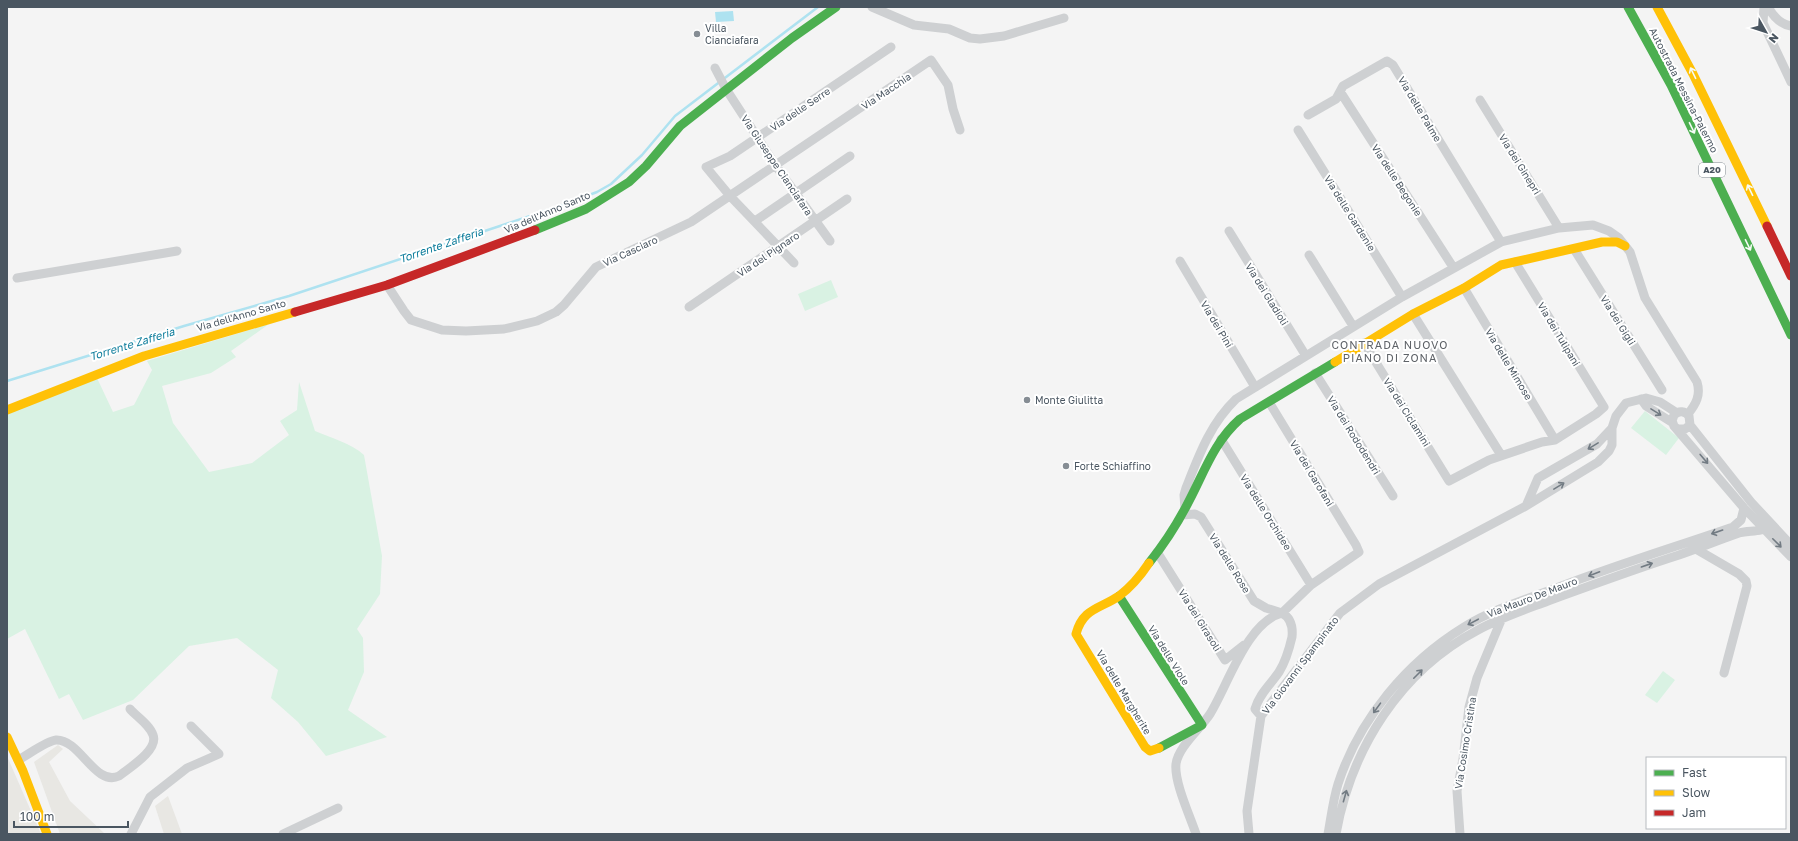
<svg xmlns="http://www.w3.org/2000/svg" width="1798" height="841" viewBox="0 0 1798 841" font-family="'Golos Text',sans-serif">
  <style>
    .commercial { fill: #e8e7e3 }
    .green { fill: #d9f2e3 }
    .water { fill: #aee2f0 }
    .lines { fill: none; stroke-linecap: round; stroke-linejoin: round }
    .stream { stroke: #aee2f0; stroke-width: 2.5 }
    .street { stroke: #ced0d2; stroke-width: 9 }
    .fast { stroke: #4caf50; stroke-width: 9 }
    .slow { stroke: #ffc107; stroke-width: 9 }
    .jam { stroke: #c62828; stroke-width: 9 }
    .oneway { stroke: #f6fbf6 }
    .oneway2 { stroke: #727b83 }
    .poi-dot { fill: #868d94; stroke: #fff; stroke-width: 1.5 }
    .labels { text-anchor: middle; stroke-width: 4; stroke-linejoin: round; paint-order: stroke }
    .shield { fill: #fff; stroke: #808990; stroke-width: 1 }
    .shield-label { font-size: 9px; font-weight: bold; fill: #4a5661 }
    .poi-label { font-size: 10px; fill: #4a5661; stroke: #fff; text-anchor: start }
    .street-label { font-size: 10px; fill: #4a5661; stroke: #fff }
    .water-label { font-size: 11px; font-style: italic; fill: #0c7c9b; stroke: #fff }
    .neighbourhood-label { font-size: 11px; letter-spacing: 1px; fill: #5f6368; stroke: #fff }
  </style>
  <rect width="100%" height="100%" fill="#f4f4f4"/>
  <path class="commercial" d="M58 745 63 749 49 762 70 801 105 834H60L34 762Z
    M7 756 41 834H7Z
    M168 796 182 834H164L155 806Z"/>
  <path class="green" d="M831 280 838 297 805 311 798 294Z
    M269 324 231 351 236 357 211 373 162 386 173 423 209 472 252 463 289 435 280 421 297 410 299 382 315 431C331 438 351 443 364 455L382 556 380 594 357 629 363 638 364 672 348 710 387 737 326 756 298 722 271 698 278 670 237 638 189 646 133 700 83 720 69 694 59 699 25 629 7 639V413L97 378 113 412 134 405 152 370 147 361Z
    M1645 411 1679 438 1666 455 1631 428Z
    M1663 671 1675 680 1657 703 1645 695Z"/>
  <path class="water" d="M733 11 734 21 716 22 715 12Z"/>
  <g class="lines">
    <path class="stream" d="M7 381 184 326 289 296 563 205 597 192 611 184 642 155 675 116 818 7"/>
    <path class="street" d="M872 7 914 25 949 29 970 38 980 39 1004 36 1064 18
      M1764 7 1763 23 1791 82
      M1768 7C1773 16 1780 24 1791 26
      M715 68 726 89 776 166 830 241
      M1341 93 1453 267
      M1480 100 1559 228
      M1308 115 1336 99 1343 86 1387 61 1393 65 1501 242
      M1298 130 1402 297
      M755 221 850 156
      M1229 231 1306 356
      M1574 249 1662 390
      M1309 255 1353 326
      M1180 261 1255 387
      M794 263 730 196 706 167 730 156 891 47
      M17 278 177 251
      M387 285 404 311 411 320 442 330 466 331 504 329 537 321 556 312 564 305 596 267 691 222 931 60 948 85 953 109 960 130
      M1464 288 1555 440
      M689 307 847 199
      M1413 314 1501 455
      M1364 343 1449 481 1489 460 1542 442 1555 440 1596 414 1604 407 1515 262
      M1315 373 1393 496
      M1641 399 1646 406 1673 423
      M1690 425 1751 502 1791 545
      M1679 429H1685L1690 425 1689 416C1685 411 1679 410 1674 415L1672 421 1674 426 1744 508 1791 557
      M1221 439 1311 585
      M1526 506 1538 478 1597 444 1612 428
      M1185 509 1184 495 1186 488C1199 455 1210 424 1236 399L1402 297 1501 242 1559 228 1593 225 1609 231 1619 238 1630 252 1645 298 1697 382C1701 395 1696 404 1688 414
      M1182 515 1195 514 1201 517 1254 601 1266 608 1282 613 1311 585 1359 552 1356 545 1269 402
      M1696 549 1739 574 1746 581 1747 586 1724 673
      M1157 552 1225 660 1244 645
      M18 760C28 755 46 741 56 740 80 739 95 787 119 776 129 768 159 750 153 735 150 725 136 716 130 709
      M131 834 150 797 187 768 219 754 191 726
      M283 834 338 808
      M1196 834C1190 816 1174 782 1176 764 1178 747 1201 728 1210 714 1228 685 1247 622 1282 613 1291 618 1293 627 1292 637 1289 650 1286 661 1279 672 1271 684 1259 694 1255 709L1261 716
      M1249 834 1247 811 1261 716 1340 613 1379 584 1526 506 1598 462 1609 451 1612 445V428L1616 416 1626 403 1646 398 1660 402 1677 413
      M1328 834C1331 818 1333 800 1338 784 1359 719 1407 662 1464 627 1493 609 1527 599 1559 587 1616 565 1675 547 1733 527L1741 520 1744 508
      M1336 834C1351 749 1400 671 1478 630 1500 618 1524 610 1548 601 1592 585 1635 569 1679 555 1699 548 1719 540 1739 533 1751 530 1761 533 1771 525
      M1460 834 1457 791 1463 759 1469 707 1477 678 1502 618 1501 615"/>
    <path class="fast" d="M1628 7 1671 85 1791 335
      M535 230 586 209 629 182 646 166 680 126 792 38 836 7
      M1149 563C1165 543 1179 521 1190 499 1205 470 1215 441 1240 419L1335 362
      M1119 596 1202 725 1159 748"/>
    <path class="slow" d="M1657 7 1693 74 1767 226
      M1335 362 1413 314 1464 288 1501 265 1602 242H1617L1625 246
      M7 410 144 356 295 312
      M1149 563C1141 575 1131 587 1119 596 1100 609 1083 608 1076 634L1145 747 1150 751 1159 748
      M7 737 23 771 47 834"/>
    <path class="jam" d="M1767 226 1791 276
      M295 312 387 285 535 230"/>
  </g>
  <defs><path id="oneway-shaft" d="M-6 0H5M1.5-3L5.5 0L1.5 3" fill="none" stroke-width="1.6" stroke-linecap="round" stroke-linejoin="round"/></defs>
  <g class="oneway">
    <use href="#oneway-shaft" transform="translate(1693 73) rotate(-116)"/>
    <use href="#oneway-shaft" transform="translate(1692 128) rotate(64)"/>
    <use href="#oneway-shaft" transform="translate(1750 190) rotate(-116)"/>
    <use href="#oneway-shaft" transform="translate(1748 245) rotate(64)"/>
  </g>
  <g class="oneway2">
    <use href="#oneway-shaft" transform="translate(1656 412) rotate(32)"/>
    <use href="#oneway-shaft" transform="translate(1593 446) rotate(149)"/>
    <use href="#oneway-shaft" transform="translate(1704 459) rotate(50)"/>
    <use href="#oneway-shaft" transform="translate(1559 486) rotate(-31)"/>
    <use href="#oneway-shaft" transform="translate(1717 532) rotate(161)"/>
    <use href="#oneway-shaft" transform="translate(1777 543) rotate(45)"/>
    <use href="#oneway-shaft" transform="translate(1647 565) rotate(-19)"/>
    <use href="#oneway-shaft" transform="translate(1594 574) rotate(159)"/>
    <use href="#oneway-shaft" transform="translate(1473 622) rotate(152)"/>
    <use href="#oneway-shaft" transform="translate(1418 674) rotate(-45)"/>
    <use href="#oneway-shaft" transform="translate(1377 708) rotate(126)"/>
    <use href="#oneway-shaft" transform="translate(1345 796) rotate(-74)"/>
  </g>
  <g class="poi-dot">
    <circle cx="697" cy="34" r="4"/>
    <circle cx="1027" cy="400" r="4"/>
    <circle cx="1066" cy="466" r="4"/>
  </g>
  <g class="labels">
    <rect class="shield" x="1699" y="163" width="26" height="14" rx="3"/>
    <g class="shield-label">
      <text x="1712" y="173">A20</text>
    </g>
    <g class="poi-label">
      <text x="705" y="32">Villa<tspan x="705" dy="12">Cianciafara</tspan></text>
      <text x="1035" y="404">Monte Giulitta</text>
      <text x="1074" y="470">Forte Schiaffino</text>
    </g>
    <g class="street-label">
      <text transform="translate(1684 90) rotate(63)" y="4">Autostrada Messina-Palermo</text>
      <text transform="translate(886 91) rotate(-34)" y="4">Via Macchia</text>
      <text transform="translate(800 109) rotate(-34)" y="4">Via delle Serre</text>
      <text transform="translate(1420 109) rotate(59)" y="4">Via delle Palme</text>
      <text transform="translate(1520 164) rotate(58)" y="4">Via dei Ginepri</text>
      <text transform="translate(777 165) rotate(56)" y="4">Via Giuseppe Cianciafara</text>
      <text transform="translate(1397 180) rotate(57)" y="4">Via delle Begonie</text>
      <text transform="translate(547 212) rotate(-23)" y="4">Via dell'Anno Santo</text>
      <text transform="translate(1350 213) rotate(58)" y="4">Via delle Gardenie</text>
      <text transform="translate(630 251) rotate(-25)" y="4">Via Casciaro</text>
      <text transform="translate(768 254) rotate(-34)" y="4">Via del Pignaro</text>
      <text transform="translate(1267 294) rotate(58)" y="4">Via dei Gladioli</text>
      <text transform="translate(241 315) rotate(-16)" y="4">Via dell'Anno Santo</text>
      <text transform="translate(1618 320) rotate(58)" y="4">Via dei Gigli</text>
      <text transform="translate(1217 324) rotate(59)" y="4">Via dei Pini</text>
      <text transform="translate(1559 334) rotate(59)" y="4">Via dei Tulipani</text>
      <text transform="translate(1509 364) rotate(59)" y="4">Via delle Mimose</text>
      <text transform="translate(1407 412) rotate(58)" y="4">Via dei Ciclamini</text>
      <text transform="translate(1354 435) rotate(58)" y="4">Via dei Rododendri</text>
      <text transform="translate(1312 473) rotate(59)" y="4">Via dei Garofani</text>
      <text transform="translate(1266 512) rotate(58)" y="4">Via delle Orchidee</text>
      <text transform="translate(1230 563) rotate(58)" y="4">Via delle Rose</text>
      <text transform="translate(1532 597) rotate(-21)" y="4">Via Mauro De Mauro</text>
      <text transform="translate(1200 620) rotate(58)" y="4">Via dei Girasoli</text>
      <text transform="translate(1169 655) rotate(58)" y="4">Via delle Viole</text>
      <text transform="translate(1300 665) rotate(-53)" y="4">Via Giovanni Spampinato</text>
      <text transform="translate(1124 692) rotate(59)" y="4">Via delle Margherite</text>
      <text transform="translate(1465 743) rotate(-81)" y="4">Via Cosimo Cristina</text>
    </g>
    <g class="water-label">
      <text transform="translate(441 245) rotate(-19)" y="4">Torrente Zafferia</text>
      <text transform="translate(132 344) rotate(-17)" y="4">Torrente Zafferia</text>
    </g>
    <g class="neighbourhood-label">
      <text x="1390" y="349">CONTRADA NUOVO<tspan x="1390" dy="13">PIANO DI ZONA</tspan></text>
    </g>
  </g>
  <rect width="1798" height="841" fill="none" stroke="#4a5661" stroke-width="16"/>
  <rect x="1646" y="757" width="140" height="72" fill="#ffffff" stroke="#b7bbc0"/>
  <rect x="1654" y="770" width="20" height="6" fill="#4caf50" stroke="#b7bbc0"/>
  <text x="1682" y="777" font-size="12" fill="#4a5661">Fast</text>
  <rect x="1654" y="790" width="20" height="6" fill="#ffc107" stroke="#b7bbc0"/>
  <text x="1682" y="797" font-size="12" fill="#4a5661">Slow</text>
  <rect x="1654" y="810" width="20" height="6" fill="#c62828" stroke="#b7bbc0"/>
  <text x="1682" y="817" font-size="12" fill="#4a5661">Jam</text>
  <g transform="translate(1766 32) rotate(129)" stroke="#ffffff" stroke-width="3" paint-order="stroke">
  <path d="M0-3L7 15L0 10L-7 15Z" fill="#4a5661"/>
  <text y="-6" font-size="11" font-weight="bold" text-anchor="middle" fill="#4a5661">N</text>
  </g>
  <path d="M14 821v6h114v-6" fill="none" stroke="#4a5661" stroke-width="2"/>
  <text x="20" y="821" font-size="12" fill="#4a5661" stroke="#ffffff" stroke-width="3" paint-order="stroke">100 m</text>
</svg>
